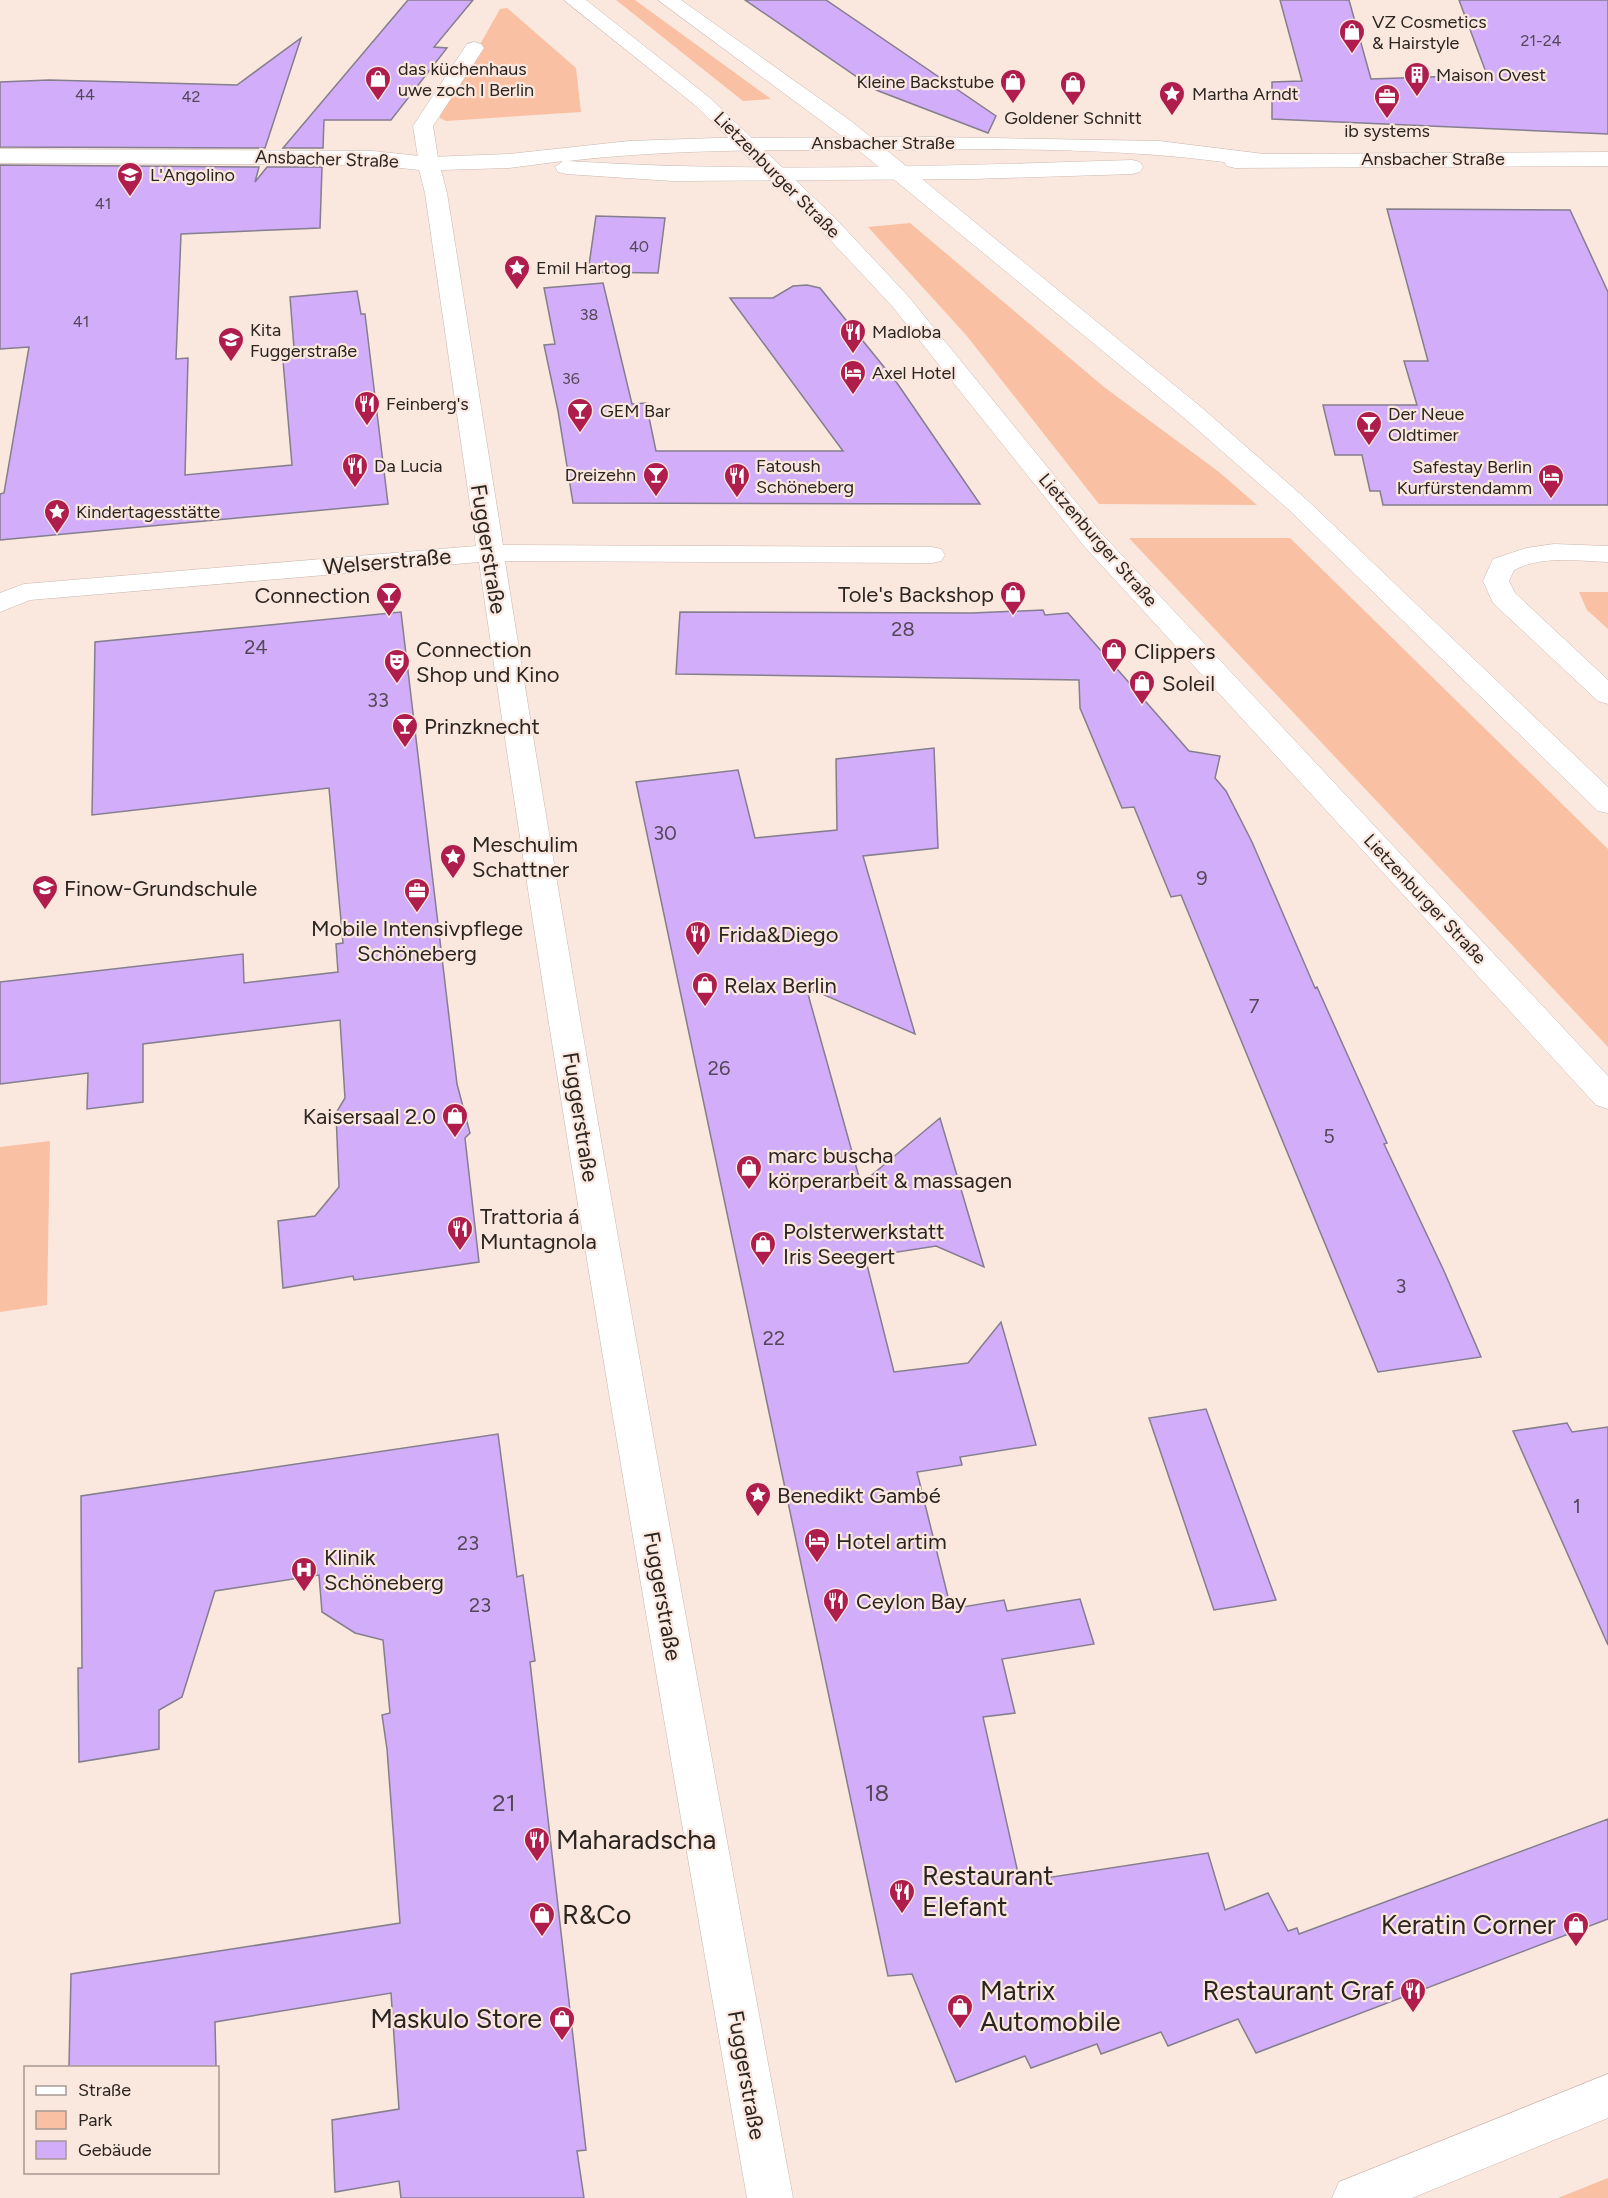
<svg xmlns="http://www.w3.org/2000/svg" width="1608" height="2198" viewBox="0 0 1608 2198" font-family="Figtree,sans-serif">
  <style>
    .green { fill: #fac0a3 }
    .building { fill: #d1adfa; stroke: #857e8d; stroke-width: 1.5 }
    .lines { fill: none; stroke-linecap: round; stroke-linejoin: round }
    .lane-casing { stroke: #c9b8af; stroke-width: 1 }
    .street-casing { stroke: #c9b8af; stroke-width: 1 }
    .secondary-casing { stroke: #c9b8af; stroke-width: 1 }
    .primary-casing { stroke: #c9b8af; stroke-width: 1 }
    .lane { fill: #fff; fill-rule: evenodd }
    .street { fill: #fff; fill-rule: evenodd }
    .secondary { fill: #fff; fill-rule: evenodd }
    .primary { fill: #fff; fill-rule: evenodd }
    .labels { text-anchor: middle; stroke-width: 4.5; stroke-linejoin: round; paint-order: stroke }
    .far-number-label { font-size: 16px; fill: #544757 }
    .far-poi-label { font-size: 18px; fill: #2b2521; stroke: #fae7de; text-anchor: start }
    .far-street-label { font-size: 18px; fill: #2b2521; stroke: #fae7de }
    .number-label { font-size: 20px; fill: #544757 }
    .street-label { font-size: 22px; fill: #2b2521; stroke: #fae7de }
    .poi-label { font-size: 22px; fill: #2b2521; stroke: #fae7de; text-anchor: start }
    .near-number-label { font-size: 24px; fill: #544757 }
    .near-poi-label { font-size: 27px; fill: #2b2521; stroke: #fae7de; text-anchor: start }
  </style>
  <rect width="100%" height="100%" fill="#fae7de"/>
  <path class="green" d="M616 0H635L771 99 743 101Z
    M507 8 576 68 581 112 446 121 440 118V115L500 9Z
    M910 223 1104 387 1219 472 1257 505 1099 504 966 335 868 227Z
    M1129 538H1290L1608 849V1047Z
    M1579 592H1608V629L1587 610Z
    M50 1141 47 1305 0 1312V1147Z
    M1608 2178V2198H1558Z"/>
  <path class="building" d="M408 0H473L434 47 447 48 391 120H324L323 148H283Z
    M745 0H826L996 116 988 133 876 90Z
    M1280 0H1349L1371 79 1487 75 1459 0H1608V134L1272 119V82L1302 81Z
    M301 38 265 148 0 147V82L49 80 237 85Z
    M0 165 259 167 255 182 267 167H322L320 228 181 234 176 359 188 358 185 475 292 465 282 349 294 348 290 297 357 291 361 314H365L388 504 0 540V494L4 493 29 347 0 349Z
    M1387 209 1570 210 1608 292V505H1383L1380 491H1370L1362 455H1335L1323 405H1417L1404 361H1428Z
    M596 216 665 218 658 273 588 272Z
    M603 283 632 404 646 403 656 451H843L730 298H773L793 286 807 285 820 288 897 383 980 504 573 503 558 411 544 345 555 344 544 288Z
    M1043 610 1045 615 1068 613 1189 751 1220 756 1215 778 1226 791 1252 842 1315 988 1317 987 1387 1143 1384 1144 1444 1271 1481 1357 1378 1372 1181 895 1171 897 1134 807 1122 808 1080 708 1079 680 676 674 680 612 972 613Z
    M401 612 457 1084 470 1133 465 1138 479 1262 354 1280 353 1276 283 1288 278 1221 315 1216 339 1187 336 1113 345 1098 340 1020 143 1044V1102L87 1109 88 1073 0 1084V982L243 954 244 983 338 972 336 944 343 943 329 788 92 815 95 642Z
    M934 748 938 848 863 856 915 1034 806 987 861 1184 940 1118 984 1267 936 1246 865 1257 894 1372 968 1363 1001 1322 1036 1445 960 1457 962 1465 917 1472 951 1609 1004 1600 1007 1611 1080 1599 1094 1644 1002 1659 1015 1713 983 1717 1020 1882 1208 1853 1225 1910 1268 1893 1288 1931 1297 1928 1299 1934 1608 1819V1919L1256 2053 1238 2019 1168 2046 1161 2032 1101 2054 1097 2044 1031 2068 1025 2056 956 2082 912 1974 888 1976 636 782 738 770 755 838 837 830 836 759Z
    M1206 1409 1276 1600 1214 1610 1149 1418Z
    M1567 1423 1572 1432 1608 1427V1645L1513 1431Z
    M498 1434 517 1577 523 1575 535 1661 530 1662 586 2150 577 2151 584 2198H401L399 2181 335 2192 332 2120 399 2109 391 1993 215 2022 216 2067H69L71 1974 400 1923 387 1749 382 1715 390 1713 383 1640 355 1633 322 1612 319 1575 215 1591 182 1697 159 1710V1749L79 1762 78 1668H82L81 1496Z"/>
  <g class="lines">
    <defs>
      <path id="lane" d="M474 42 481 44 484 48 433 126 439 164 436 168 429 170 422 168 419 164 413 126 467 44Z"/>
      <path id="street" d="M932 137 1159 141 1264 154 1608 152V166L1235 168 1227 166 1224 162C1109 147 992 149 876 150 773 150 671 149 568 161 756 173 944 166 1132 160L1140 162 1143 167 1140 172 1132 174 973 179 672 181 566 174 558 172 555 167 563 161 509 168 441 170 447 193 503 545 932 547 941 549 945 555 941 561 932 563 505 561C591 1109 692 1653 793 2198H747C652 1654 558 1109 479 562L30 600 0 612V593L24 584 476 546 425 193 419 170 373 165 0 163V149L373 151 429 157 509 154 629 141 716 138Z
        M1554 544 1608 546V562C1577 561 1543 555 1514 570L1509 581 1515 593 1608 680V704L1598 701 1493 603 1483 581 1493 559 1526 548Z"/>
      <path id="secondary" d="M564 0H586L710 98 835 218 908 296 1102 534 1608 1076V1109L1596 1105 1084 546 892 306 819 228 696 106Z
        M658 0H681L851 121 1201 407 1306 499 1608 787V813L1598 811 1288 509 1183 417 835 131Z"/>
      <path id="primary" d="M1608 2074V2118L1412 2198H1332L1339 2182Z"/>
    </defs>
    <use href="#lane" class="lane-casing"/>
    <use href="#street" class="street-casing"/>
    <use href="#secondary" class="secondary-casing"/>
    <use href="#primary" class="primary-casing"/>
    <use href="#lane" class="lane"/>
    <use href="#street" class="street"/>
    <use href="#secondary" class="secondary"/>
    <use href="#primary" class="primary"/>
  </g>
  <defs>
    <symbol id="shop-pin" viewBox="-11 -11 22 30"><path d="M0 17L-7.5 6A9.5 9.5 0 1 1 7.5 6Z" fill="#af1d4d" stroke="#fae7de"/><path d="M-5-2.5h2.3a2.7 3.5 0 0 1 5.4 0H5L5.5 6h-11ZM-1.5-2.5h3a1.5 2.3 0 0 0-3 0Z" fill="#fff"/></symbol>
    <symbol id="building-pin" viewBox="-11 -11 22 30"><path d="M0 17L-7.5 6A9.5 9.5 0 1 1 7.5 6Z" fill="#af1d4d" stroke="#fae7de"/><path d="M-4-6H4V6H1V3H-1V6H-4ZM-2.5-4.3h1.7v1.8h-1.7ZM.8-4.3h1.7v1.8H.8ZM-2.5-1h1.7V.8h-1.7ZM.8-1h1.7V.8H.8Z" fill="#fff"/></symbol>
    <symbol id="sight-pin" viewBox="-11 -11 22 30"><path d="M0 17L-7.5 6A9.5 9.5 0 1 1 7.5 6Z" fill="#af1d4d" stroke="#fae7de"/><path d="M0-6L1.8-2.2L6-1.7L2.9 1.2L3.7 5.4L0 3.3L-3.7 5.4L-2.9 1.2L-6-1.7L-1.8-2.2Z" fill="#fff"/></symbol>
    <symbol id="office-pin" viewBox="-11 -11 22 30"><path d="M0 17L-7.5 6A9.5 9.5 0 1 1 7.5 6Z" fill="#af1d4d" stroke="#fae7de"/><path d="M-6-3h4V-5.5h4V-3h4V5H-6ZM-1-4.5V-3h2v-1.5ZM-6 0V1H6V0Z" fill="#fff"/></symbol>
    <symbol id="school-pin" viewBox="-11 -11 22 30"><path d="M0 17L-7.5 6A9.5 9.5 0 1 1 7.5 6Z" fill="#af1d4d" stroke="#fae7de"/><path d="M0-5L7-2L0 1L-7-2ZM-4 1L0 2.5L4 1V4Q0 6-4 4Z" fill="#fff"/></symbol>
    <symbol id="restaurant-pin" viewBox="-11 -11 22 30"><path d="M0 17L-7.5 6A9.5 9.5 0 1 1 7.5 6Z" fill="#af1d4d" stroke="#fae7de"/><path d="M-5-6h1v4h1v-4h1v4h1v-4h1v5L-1.5 .5V6h-2V.5L-5-1ZM5-6V6H3V1.5H1.5Q1.5-4 5-6Z" fill="#fff"/></symbol>
    <symbol id="hotel-pin" viewBox="-11 -11 22 30"><path d="M0 17L-7.5 6A9.5 9.5 0 1 1 7.5 6Z" fill="#af1d4d" stroke="#fae7de"/><path d="M-6-4.5h1.5V1H6V5H4.5V3h-9V5H-6ZM-4 0a1.8 1.8 0 1 1 3.6 0ZM.5 0V-2.5h3Q6-2.5 6 0Z" fill="#fff"/></symbol>
    <symbol id="bar-pin" viewBox="-11 -11 22 30"><path d="M0 17L-7.5 6A9.5 9.5 0 1 1 7.5 6Z" fill="#af1d4d" stroke="#fae7de"/><path d="M-6-5H6L.8 .8V4.5H3.5V6h-7V4.5H-.8V.8Z" fill="#fff"/></symbol>
    <symbol id="theatre-pin" viewBox="-11 -11 22 30"><path d="M0 17L-7.5 6A9.5 9.5 0 1 1 7.5 6Z" fill="#af1d4d" stroke="#fae7de"/><path d="M-5-5.5Q0-4 5-5.5V0Q5 5 0 6Q-5 5-5 0ZM-3.3-2.5H-1v1.5H-3.3ZM1-2.5H3.3v1.5H1ZM-2.8 1Q0 5.5 2.8 1Z" fill="#fff"/></symbol>
    <symbol id="hospital-pin" viewBox="-11 -11 22 30"><path d="M0 17L-7.5 6A9.5 9.5 0 1 1 7.5 6Z" fill="#af1d4d" stroke="#fae7de"/><path d="M-5-5h3v3.5h4V-5h3V5h-3V1.5h-4V5h-3Z" fill="#fff"/></symbol>
  </defs>
  <g fill-rule="evenodd">
    <use href="#shop-pin" x="1337" y="17" width="30" height="40"/>
    <use href="#building-pin" x="1402" y="60" width="30" height="40"/>
    <use href="#shop-pin" x="363" y="64" width="30" height="40"/>
    <use href="#shop-pin" x="998" y="67" width="30" height="40"/>
    <use href="#shop-pin" x="1058" y="69" width="30" height="40"/>
    <use href="#sight-pin" x="1157" y="79" width="30" height="40"/>
    <use href="#office-pin" x="1372" y="82" width="30" height="40"/>
    <use href="#school-pin" x="115" y="160" width="30" height="40"/>
    <use href="#sight-pin" x="502" y="253" width="30" height="40"/>
    <use href="#restaurant-pin" x="838" y="317" width="30" height="40"/>
    <use href="#school-pin" x="216" y="325" width="30" height="40"/>
    <use href="#hotel-pin" x="838" y="358" width="30" height="40"/>
    <use href="#restaurant-pin" x="352" y="389" width="30" height="40"/>
    <use href="#bar-pin" x="565" y="396" width="30" height="40"/>
    <use href="#bar-pin" x="1354" y="409" width="30" height="40"/>
    <use href="#restaurant-pin" x="340" y="451" width="30" height="40"/>
    <use href="#bar-pin" x="641" y="460" width="30" height="40"/>
    <use href="#restaurant-pin" x="722" y="461" width="30" height="40"/>
    <use href="#hotel-pin" x="1536" y="462" width="30" height="40"/>
    <use href="#sight-pin" x="42" y="497" width="30" height="40"/>
    <use href="#shop-pin" x="998" y="579" width="30" height="40"/>
    <use href="#bar-pin" x="374" y="580" width="30" height="40"/>
    <use href="#shop-pin" x="1099" y="636" width="30" height="40"/>
    <use href="#theatre-pin" x="382" y="647" width="30" height="40"/>
    <use href="#shop-pin" x="1127" y="668" width="30" height="40"/>
    <use href="#bar-pin" x="390" y="711" width="30" height="40"/>
    <use href="#sight-pin" x="438" y="842" width="30" height="40"/>
    <use href="#school-pin" x="30" y="873" width="30" height="40"/>
    <use href="#office-pin" x="402" y="876" width="30" height="40"/>
    <use href="#restaurant-pin" x="683" y="919" width="30" height="40"/>
    <use href="#shop-pin" x="690" y="970" width="30" height="40"/>
    <use href="#shop-pin" x="440" y="1101" width="30" height="40"/>
    <use href="#shop-pin" x="734" y="1153" width="30" height="40"/>
    <use href="#restaurant-pin" x="445" y="1214" width="30" height="40"/>
    <use href="#shop-pin" x="748" y="1229" width="30" height="40"/>
    <use href="#sight-pin" x="743" y="1480" width="30" height="40"/>
    <use href="#hotel-pin" x="802" y="1526" width="30" height="40"/>
    <use href="#hospital-pin" x="289" y="1555" width="30" height="40"/>
    <use href="#restaurant-pin" x="821" y="1586" width="30" height="40"/>
    <use href="#restaurant-pin" x="522" y="1825" width="30" height="40"/>
    <use href="#restaurant-pin" x="887" y="1877" width="30" height="40"/>
    <use href="#shop-pin" x="527" y="1900" width="30" height="40"/>
    <use href="#shop-pin" x="1561" y="1910" width="30" height="40"/>
    <use href="#restaurant-pin" x="1398" y="1976" width="30" height="40"/>
    <use href="#shop-pin" x="945" y="1992" width="30" height="40"/>
    <use href="#shop-pin" x="547" y="2004" width="30" height="40"/>
  </g>
  <g class="labels">
    <g class="far-number-label">
      <text x="1541" y="46">21-24</text>
      <text x="85" y="100">44</text>
      <text x="191" y="102">42</text>
      <text x="103" y="209">41</text>
      <text x="639" y="252">40</text>
      <text x="589" y="320">38</text>
      <text x="81" y="327">41</text>
      <text x="571" y="384">36</text>
    </g>
    <g class="far-poi-label">
      <text x="1372" y="28">VZ Cosmetics<tspan x="1372" dy="21">&amp; Hairstyle</tspan></text>
      <text x="398" y="75">das küchenhaus<tspan x="398" dy="21">uwe zoch I Berlin</tspan></text>
      <text x="1436" y="81">Maison Ovest</text>
      <text x="994" y="88" text-anchor="end">Kleine Backstube</text>
      <text x="1192" y="100">Martha Arndt</text>
      <text x="1073" y="124" text-anchor="middle">Goldener Schnitt</text>
      <text x="1387" y="137" text-anchor="middle">ib systems</text>
      <text x="150" y="181">L'Angolino</text>
      <text x="536" y="274">Emil Hartog</text>
      <text x="250" y="336">Kita<tspan x="250" dy="21">Fuggerstraße</tspan></text>
      <text x="872" y="338">Madloba</text>
      <text x="872" y="379">Axel Hotel</text>
      <text x="386" y="410">Feinberg's</text>
      <text x="600" y="417">GEM Bar</text>
      <text x="1388" y="420">Der Neue<tspan x="1388" dy="21">Oldtimer</tspan></text>
      <text x="374" y="472">Da Lucia</text>
      <text x="756" y="472">Fatoush<tspan x="756" dy="21">Schöneberg</tspan></text>
      <text x="1532" y="473" text-anchor="end">Safestay Berlin<tspan x="1532" dy="21">Kurfürstendamm</tspan></text>
      <text x="636" y="481" text-anchor="end">Dreizehn</text>
      <text x="76" y="518">Kindertagesstätte</text>
    </g>
    <g class="far-street-label">
      <text x="883" y="149">Ansbacher Straße</text>
      <text transform="translate(327 159) rotate(2)" y="6">Ansbacher Straße</text>
      <text x="1433" y="165">Ansbacher Straße</text>
      <text transform="translate(777 175) rotate(45)" y="6">Lietzenburger Straße</text>
      <text transform="translate(1098 540) rotate(49)" y="6">Lietzenburger Straße</text>
      <text transform="translate(1425 899) rotate(47)" y="6">Lietzenburger Straße</text>
    </g>
    <g class="number-label">
      <text x="903" y="636">28</text>
      <text x="256" y="654">24</text>
      <text x="378" y="707">33</text>
      <text x="665" y="840">30</text>
      <text x="1202" y="885">9</text>
      <text x="1254" y="1013">7</text>
      <text x="719" y="1075">26</text>
      <text x="1329" y="1143">5</text>
      <text x="1401" y="1293">3</text>
      <text x="774" y="1345">22</text>
      <text x="1577" y="1513">1</text>
      <text x="468" y="1550">23</text>
      <text x="480" y="1612">23</text>
    </g>
    <g class="street-label">
      <text transform="translate(489 549) rotate(81)" y="8">Fuggerstraße</text>
      <text transform="translate(387 561) rotate(-5)" y="8">Welserstraße</text>
      <text transform="translate(581 1117) rotate(81)" y="8">Fuggerstraße</text>
      <text transform="translate(663 1596) rotate(80)" y="8">Fuggerstraße</text>
      <text transform="translate(747 2075) rotate(80)" y="8">Fuggerstraße</text>
    </g>
    <g class="poi-label">
      <text x="994" y="602" text-anchor="end">Tole's Backshop</text>
      <text x="370" y="603" text-anchor="end">Connection</text>
      <text x="416" y="657">Connection<tspan x="416" dy="25">Shop und Kino</tspan></text>
      <text x="1134" y="659">Clippers</text>
      <text x="1162" y="691">Soleil</text>
      <text x="424" y="734">Prinzknecht</text>
      <text x="472" y="852">Meschulim<tspan x="472" dy="25">Schattner</tspan></text>
      <text x="64" y="896">Finow-Grundschule</text>
      <text x="417" y="936" text-anchor="middle">Mobile Intensivpflege<tspan x="417" dy="25">Schöneberg</tspan></text>
      <text x="718" y="942">Frida&amp;Diego</text>
      <text x="724" y="993">Relax Berlin</text>
      <text x="436" y="1124" text-anchor="end">Kaisersaal 2.0</text>
      <text x="768" y="1163">marc buscha<tspan x="768" dy="25">körperarbeit &amp; massagen</tspan></text>
      <text x="480" y="1224">Trattoria á<tspan x="480" dy="25">Muntagnola</tspan></text>
      <text x="783" y="1239">Polsterwerkstatt<tspan x="783" dy="25">Iris Seegert</tspan></text>
      <text x="777" y="1503">Benedikt Gambé</text>
      <text x="836" y="1549">Hotel artim</text>
      <text x="324" y="1565">Klinik<tspan x="324" dy="25">Schöneberg</tspan></text>
      <text x="856" y="1609">Ceylon Bay</text>
    </g>
    <g class="near-number-label">
      <text x="877" y="1801">18</text>
      <text x="504" y="1811">21</text>
    </g>
    <g class="near-poi-label">
      <text x="556" y="1849">Maharadscha</text>
      <text x="922" y="1885">Restaurant<tspan x="922" dy="31">Elefant</tspan></text>
      <text x="562" y="1924">R&amp;Co</text>
      <text x="1556" y="1934" text-anchor="end">Keratin Corner</text>
      <text x="980" y="2000">Matrix<tspan x="980" dy="31">Automobile</tspan></text>
      <text x="1394" y="2000" text-anchor="end">Restaurant Graf</text>
      <text x="542" y="2028" text-anchor="end">Maskulo Store</text>
    </g>
  </g>
  <rect x="24" y="2066" width="195" height="108" fill="#fae7de" stroke="#a79992" stroke-width="1.5"/>
  <rect x="36" y="2086" width="30" height="9" fill="#ffffff" stroke="#a79992" stroke-width="1.5"/>
  <text x="78" y="2096" font-size="18" fill="#2b2521">Straße</text>
  <rect x="36" y="2111" width="30" height="18" fill="#fac0a3" stroke="#a79992" stroke-width="1.5"/>
  <text x="78" y="2126" font-size="18" fill="#2b2521">Park</text>
  <rect x="36" y="2141" width="30" height="18" fill="#d1adfa" stroke="#a79992" stroke-width="1.5"/>
  <text x="78" y="2156" font-size="18" fill="#2b2521">Gebäude</text>
</svg>
